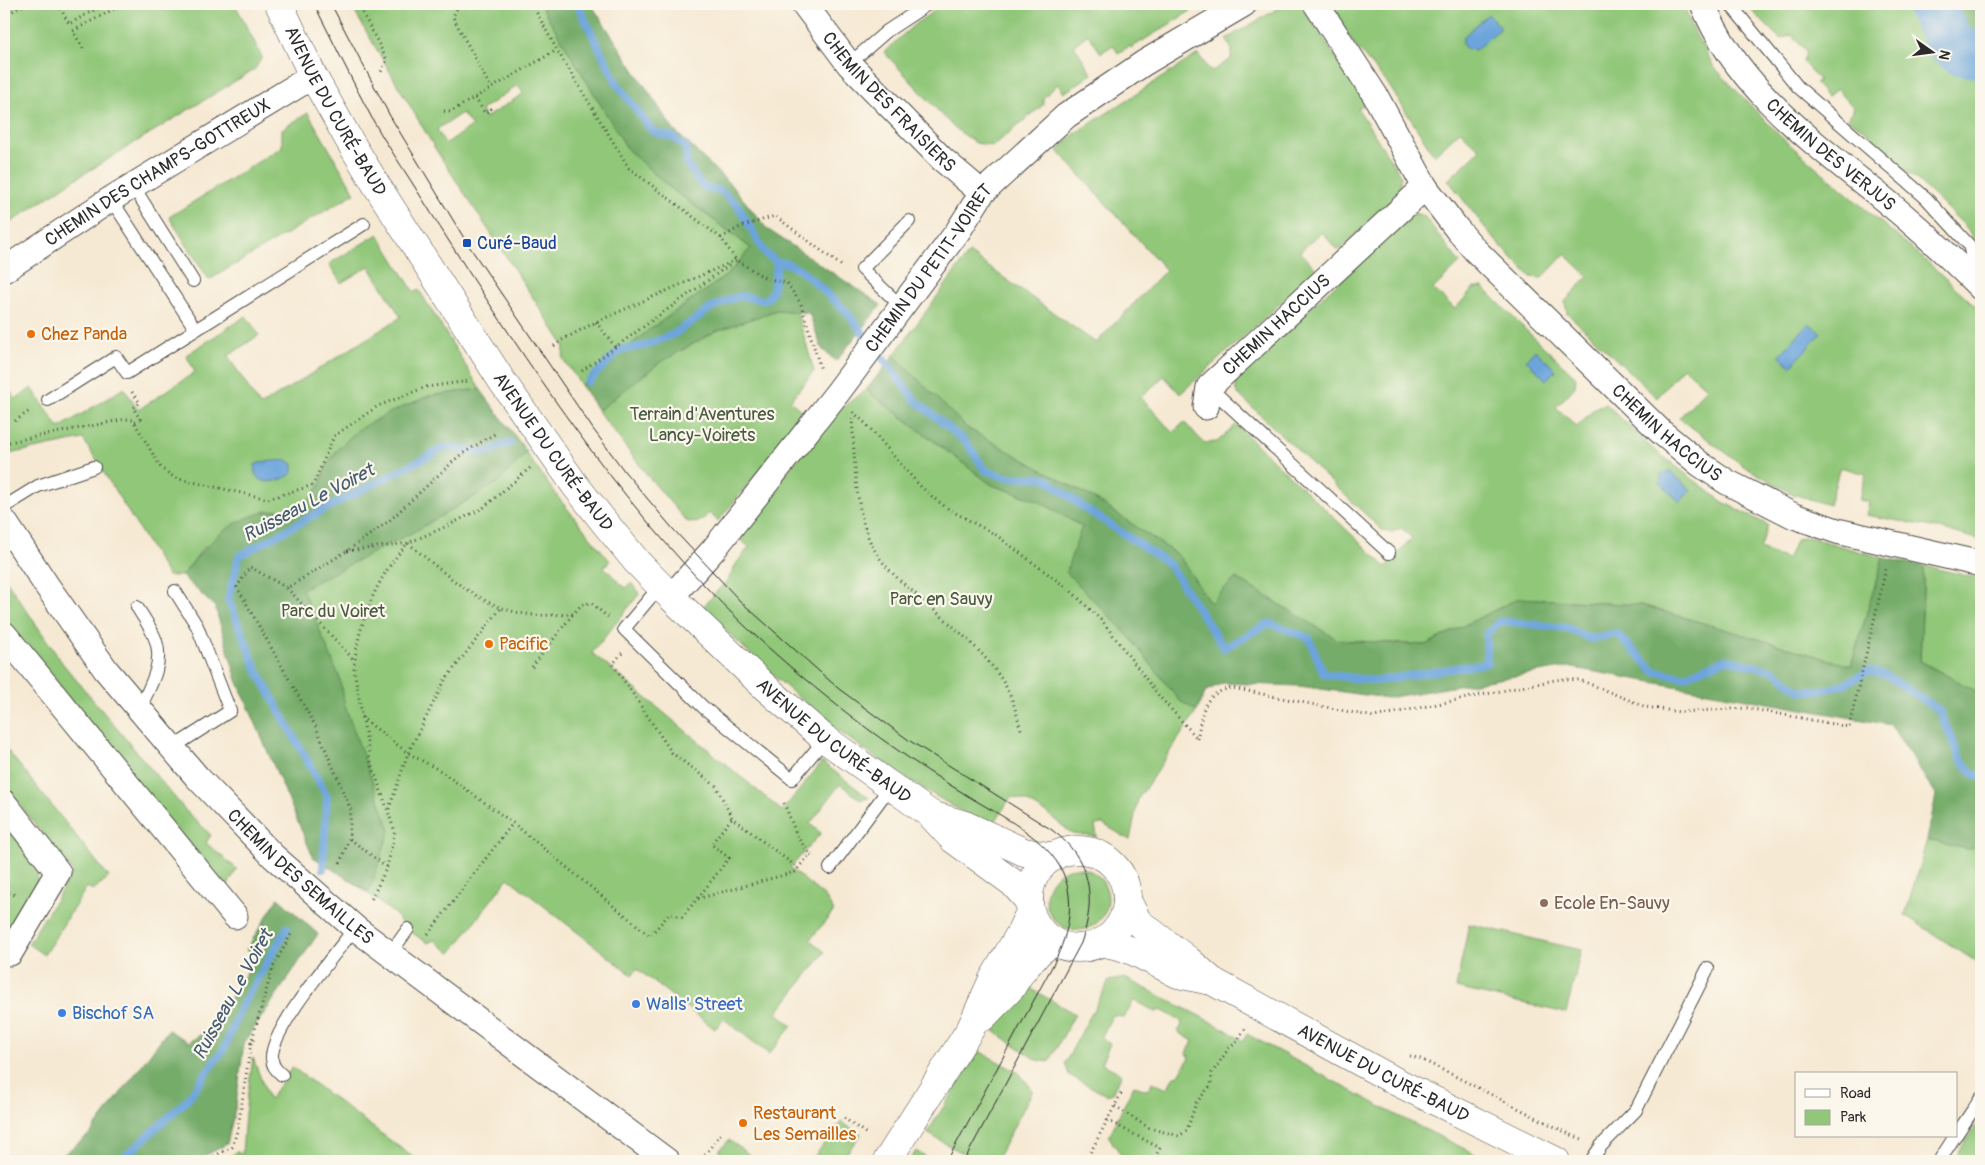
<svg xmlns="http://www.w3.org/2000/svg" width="1985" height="1165" viewBox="0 0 1985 1165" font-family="Pangolin,sans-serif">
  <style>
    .green { fill: #91c779; stroke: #5e7952; fill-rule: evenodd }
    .forest { fill: #74ac69; stroke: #506c4a }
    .water { fill: #6ca4db; stroke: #4c6883 }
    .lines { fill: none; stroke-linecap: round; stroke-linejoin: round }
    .stream { stroke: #6ca4db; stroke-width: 8 }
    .river { stroke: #6ca4db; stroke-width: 48 }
    .lane-casing { stroke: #494844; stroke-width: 14 }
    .street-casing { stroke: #494844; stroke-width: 27 }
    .secondary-casing { stroke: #494844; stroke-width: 29 }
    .path { stroke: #494844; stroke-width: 3; stroke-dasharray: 1 4; stroke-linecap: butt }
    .lane { stroke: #fff; stroke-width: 12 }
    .street { stroke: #fff; stroke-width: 25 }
    .secondary { stroke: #fff; stroke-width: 28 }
    .tram { stroke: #2b2b2b; stroke-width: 1 }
    .transit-dot { fill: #1a4fb4; stroke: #fbf7ec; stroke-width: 2 }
    .food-dot { fill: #e8710a; stroke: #fbf7ec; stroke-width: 2 }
    .education-dot { fill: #8d6e63; stroke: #fbf7ec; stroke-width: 2 }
    .shop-dot { fill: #3f7fe0; stroke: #fbf7ec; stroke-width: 2 }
    .labels { text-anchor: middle; stroke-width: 4.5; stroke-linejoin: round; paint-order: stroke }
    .street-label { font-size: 18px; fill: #2b2b2b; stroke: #fbf7ec }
    .transit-label { font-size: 18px; fill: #164399; stroke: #fbf7ec; text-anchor: start }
    .food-label { font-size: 18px; fill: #c56008; stroke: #fbf7ec; text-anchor: start }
    .park-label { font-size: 18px; fill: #4a5a42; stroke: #fbf7ec }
    .education-label { font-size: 18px; fill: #785e54; stroke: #fbf7ec; text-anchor: start }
    .shop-label { font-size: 18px; fill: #366cbe; stroke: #fbf7ec; text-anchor: start }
    .water-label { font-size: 19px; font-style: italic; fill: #455b71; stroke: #fbf7ec }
  </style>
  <rect width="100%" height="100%" fill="#fbf7ec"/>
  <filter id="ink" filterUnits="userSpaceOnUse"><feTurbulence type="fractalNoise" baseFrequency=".02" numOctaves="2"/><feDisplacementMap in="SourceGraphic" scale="10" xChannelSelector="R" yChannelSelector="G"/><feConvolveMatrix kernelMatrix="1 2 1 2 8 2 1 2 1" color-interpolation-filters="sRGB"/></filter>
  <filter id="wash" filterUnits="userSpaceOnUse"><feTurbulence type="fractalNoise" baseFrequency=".0096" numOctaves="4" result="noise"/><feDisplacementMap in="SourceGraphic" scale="20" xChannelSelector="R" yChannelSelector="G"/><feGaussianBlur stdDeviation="1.12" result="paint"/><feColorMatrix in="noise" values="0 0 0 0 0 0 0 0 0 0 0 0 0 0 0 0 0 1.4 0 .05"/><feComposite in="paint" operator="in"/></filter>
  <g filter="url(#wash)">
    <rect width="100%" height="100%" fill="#f6e9d3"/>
    <path class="green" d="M4 4H235L262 57 255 69 69 183 4 227Z
      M350 4H540L628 150 668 186 751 248 727 275 649 330 581 385 563 359 564 345 436 150ZM518 85 523 94 485 118 481 110ZM462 113 472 126 445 144 437 129Z
      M944 4H1202L1131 48 1130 46 1118 53 1113 45 1101 53 1088 34 1074 45 1092 74 1064 93 1058 84 1043 98V105L993 146 976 143 953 127 884 52 915 24Z
      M1286 4H1301L1366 103 1358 109 1401 176 1398 194 1338 251 1322 232 1300 251 1317 270 1180 394 1164 376 1141 397 1173 433 1184 422 1204 443 1217 442 1236 425 1386 567 1412 538 1401 528 1392 532 1383 531 1236 392V376L1414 213 1424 216 1460 263 1433 289 1455 309 1474 288 1483 287 1529 333 1576 377 1575 387 1556 407 1577 427 1596 407 1606 404 1652 448 1723 502 1768 525 1760 549 1787 559 1797 539 1809 537 1883 558 1851 666 1641 605 1519 598 1425 645 1338 640 1236 578 1210 603 1179 556 1098 501 967 428 894 355 969 253 1096 343 1166 270 1058 151 1073 135 1198 54 1211 72 1231 59 1232 50 1226 39Z
      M1328 4H1684L1691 26 1714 67 1781 137 1933 267 1981 311V540L1928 526 1866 515 1869 502 1859 500 1866 474 1840 467 1829 505 1793 494 1745 467 1679 418 1707 388 1683 367 1657 398 1567 313 1565 302 1588 276 1565 254 1542 278 1531 277 1493 238 1448 180 1480 150 1460 131 1434 155 1388 84 1357 48Z
      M1745 4H1914L1920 27 1981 66V249L1963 224 1917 180 1878 150 1869 133 1848 119 1854 108 1837 89 1827 97 1815 83 1819 80 1803 62 1806 52 1792 35 1780 39Z
      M308 113 355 193 209 280 169 217 282 147V129Z
      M378 234 414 292 419 290 480 389 428 396 389 413 359 429 337 450 326 467 320 485 303 510 266 511 203 548 182 576H168L83 439 4 455V381L15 399 32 388 59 428 124 388 138 410 195 372 186 355 246 316 259 335 228 356 260 406 401 317 369 266 341 283 329 264Z
      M777 310 797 312 814 371 790 401 806 414 718 521 709 513C701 522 697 525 686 521L648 476 598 411 659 363 716 331Z
      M866 390 992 485 1039 501 1082 527 1127 634 1180 701 1197 711 1138 799 1130 840 1103 824 1095 825 1097 837 1073 834 1045 812 1026 801 1011 797 991 828C947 803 903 778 862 748 804 707 753 656 702 608L729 578 736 564 749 547 736 535 836 412Z
      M498 415 557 496 610 561 604 567 625 588 631 583 640 593 592 653 782 811 822 762 869 798 861 800 840 784 810 824 821 833 790 868 825 897 834 911 810 940 825 952 777 1013 792 1026 769 1054 724 1019 715 1029 637 969 632 975 508 878 451 953 434 940 428 943C417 936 402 928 396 915L325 861 241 563Z
      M1924 566 1981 579V694L1920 661Z
      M4 577 63 664 186 811 211 835 206 843 237 869 226 888 4 624Z
      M4 746 109 877 93 890 87 887 44 955 28 944 73 872 4 785Z
      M4 821C13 832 26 844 33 857 47 884 24 912 10 934L4 930Z
      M1927 840 1968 849 1981 845V965L1905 915Z
      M1046 899a31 31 0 1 1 62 0a31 31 0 1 1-62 0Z
      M1469 924 1581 950 1566 1013 1456 988Z
      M1125 978 1225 1029 1243 1041 1247 1034 1398 1116 1489 1161H1123C1121 1151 1113 1146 1109 1136L1134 1085 1144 1090 1149 1089 1152 1082 1167 1089 1174 1076 1179 1075 1189 1058 1187 1053 1193 1041 1178 1032 1182 1025 1181 1021 1161 1010 1156 1012 1134 1000 1124 1018 1117 1015 1112 1016 1102 1036 1103 1040 1110 1044 1101 1063 1122 1074 1112 1093 1106 1095 1069 1075 1065 1063 1109 981Z
      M1023 984 1075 1014 1049 1062 1037 1060 994 1031Z
      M979 1051 1019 1073 1033 1090 996 1161C970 1161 949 1145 927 1133Z
      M253 1058 269 1100 292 1067 418 1161H226L236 1151 242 1155 245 1113Z
      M1981 1118V1161H1953Z
      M841 1122 861 1134 841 1161H811Z
      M729 1140 758 1161H719V1151Z
      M916 1151 932 1161H910Z"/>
    <path class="forest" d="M540 4H591L673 129 735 189 767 229 881 305 836 361 822 349 809 313 777 310 716 331 659 363 598 411 581 385 649 330 727 275 751 248 668 186 628 150Z
      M1914 4H1980L1981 67 1955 57 1920 27Z
      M894 355 967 428 1098 501 1179 556 1210 603 1236 578 1338 640 1425 645 1519 598 1641 605 1851 666 1883 558 1924 566 1920 661 1981 694V845L1968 849 1927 840 1936 795 1891 725 1568 667 1387 698 1299 686 1223 683 1206 691 1197 711 1180 701 1127 634 1066 572 1082 526 1039 501 992 485 866 390Z
      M480 389 527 452 499 482 419 529 302 589 339 676 345 706 390 830 369 892 313 857 237 680 215 607 182 576C206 545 225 522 265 512 277 509 291 510 303 509L320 485 326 467 337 450 359 429 389 413 429 396Z
      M278 898 318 934 244 1043 236 1105 227 1144 195 1161H55L90 1134 168 1030 189 1042 210 1029 256 958 246 950Z"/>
    <path class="water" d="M1488 14 1501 28 1475 50 1466 49 1463 45V37Z
      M1809 323 1821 333 1791 366 1779 356Z
      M1535 350 1556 370 1546 380 1526 360Z
      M287 460 293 464V472C283 483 251 489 255 465L261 462Z
      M1669 470 1691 490 1680 502 1659 482 1661 480V474L1667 473Z"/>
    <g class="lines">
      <path class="stream" d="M577 4 618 85 653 132 673 137 686 148 687 164 698 181 705 188 720 190 738 206 765 253 777 262
        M588 382 620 350 644 346 674 334 711 308 730 299 742 296 764 300 769 297 773 289 777 262 786 263 801 270 846 311 915 400 966 442 985 470 1005 477 1045 478 1083 507 1168 563 1224 648 1269 623 1309 638 1324 674 1376 681 1487 663 1486 634 1501 621 1567 628 1592 639 1616 633 1654 671 1683 677 1726 659 1775 671 1800 691C1830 691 1842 687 1868 671L1886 675 1939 710 1960 758 1973 774 1981 777
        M323 869 327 796 258 672 228 599 239 556 325 509 446 447 484 453 510 443
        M120 1161 187 1100 225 1047 240 1009 287 928"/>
      <path class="river" d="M1930 4 1949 41 1960 51 1981 55"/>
    </g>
  </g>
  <g filter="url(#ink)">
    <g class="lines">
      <defs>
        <path id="lane" d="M1730 4 1798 87 1926 198 1969 245 1973 262 1968 275
          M849 64 887 31 928 4
          M133 186 193 281
          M111 199 196 330
          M902 307 862 269 909 221
          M1209 387 1389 553
          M48 400 116 357 127 373 364 224
          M4 507 38 486 94 467
          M660 586 624 629 703 707 792 779 825 739
          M137 607C143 617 152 629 156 641 164 665 149 688 139 710
          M172 748 230 711 197 626 175 591
          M830 868 890 787
          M390 954 408 929
          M282 1075C277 1071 272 1066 272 1059 269 1031 336 953 355 928
          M1956 1135 1981 1098
          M1591 1161 1601 1146 1636 1110 1708 968
          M1939 1161 1955 1136"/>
        <g id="street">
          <path id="s1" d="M804 4 849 64 942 159 982 193"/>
          <path id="s2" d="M1316 4 1375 95 1425 187 1457 229 1475 250 1577 350 1661 432 1700 464 1727 482 1794 516 1837 531 1981 564"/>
          <path id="s3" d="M1703 4C1740 97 1830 153 1904 216 1931 239 1956 263 1981 288"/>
          <path id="s4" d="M4 270 111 199 313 76"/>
          <path id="s5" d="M1206 407 1209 387 1425 187"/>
          <path id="s6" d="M4 521 47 586 106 670 197 777 273 856 355 928 667 1161"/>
          <path id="s7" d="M671 597 714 549 838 392 958 231 982 193 1066 116 1144 63 1244 4"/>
          <path d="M4 634 235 916"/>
          <path d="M4 803 58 872 10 953"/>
        </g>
        <g id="secondary">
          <path id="s8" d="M279 4 313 76 349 140 377 186 502 381 575 485 605 523 637 562 671 597 765 687 825 739 930 814 953 839 1013 883 1029 901"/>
          <path d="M931 815 965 825 1024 852 1054 857"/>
          <circle cx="1078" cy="899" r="49"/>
          <path id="s9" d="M1127 900 1138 922 1188 960 1212 981 1395 1081 1556 1161"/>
          <path d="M1101 942 1119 946 1135 952 1178 974 1206 980"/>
          <path d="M983 1017 1011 988 1021 972 1039 952 1053 941"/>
          <path d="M887 1161 971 1028 993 979 1018 937 1030 912"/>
        </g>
      </defs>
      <use href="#lane" class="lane-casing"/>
      <use href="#street" class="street-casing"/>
      <use href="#secondary" class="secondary-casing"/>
      <path class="path" d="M58 4 69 24 105 4
        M358 4 387 60 380 74
        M465 4 457 8 453 17 491 88
        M532 4 557 50 629 168 721 238 736 260 765 278 787 283 801 304 821 370
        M4 16 25 4
        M83 48 73 31 123 4
        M475 98 485 113 491 109 493 113
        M444 111 450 112 557 50
        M721 238 740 227 775 216 843 267
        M596 322 616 348
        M554 346 562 340 596 322 736 260
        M582 371 732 263
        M132 392 140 403 133 408 140 419 135 423
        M853 412 867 425 919 485 936 500 950 510 996 535 1071 591 1103 622 1159 696 1197 738
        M852 418C855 457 854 515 874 549 886 571 908 587 927 604 954 627 985 652 1004 683 1013 698 1017 716 1022 733
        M15 421 31 410
        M4 443 126 419 133 420 161 468 175 478 268 499 313 485 334 436 378 406 426 387 469 381
        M530 468 483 508 445 527 408 543C446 574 483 611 534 615 547 616 560 614 573 614L582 604 591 603 608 617
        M347 551 408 543C377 576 357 624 354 670L370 759 395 832 387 867 370 902
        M287 588 354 660
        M622 653 613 664 672 753 716 786 732 818 798 868
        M532 667 573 614
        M361 717 408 753 439 770 513 823 650 936 669 914 682 917 697 899 795 872 810 854 814 857
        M1197 739C1203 713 1201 693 1233 688L1374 717 1560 679 1580 680 1646 707 1680 712 1747 708 1849 727 1886 569
        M784 803 798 838 810 854
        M389 809 408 753 445 680 501 608
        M350 839 387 867
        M340 863 349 839 351 810 316 727 237 587 250 567 287 588 347 551 389 521 459 456 496 433
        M4 891 15 895
        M698 898 729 858 711 844 732 818
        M428 934 513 823
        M254 1039 251 1043 273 967 291 934
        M1410 1056 1421 1059 1569 1134 1582 1139
        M1115 1106 1149 1128 1179 1136 1187 1130 1196 1103 1211 1085 1212 1073 1229 1048 1236 1043 1245 1029
        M844 1118 868 1135
        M1107 1120 1160 1148 1153 1161
        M705 1155 721 1133
        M205 1161 232 1147 238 1128 251 1043
        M1086 1161 1123 1090"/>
      <use href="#lane" class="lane"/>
      <use href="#street" class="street"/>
      <use href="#secondary" class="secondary"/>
      <path class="tram" d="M314 4C334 43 353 83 374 122 385 142 399 162 411 181 438 224 465 267 493 309 578 439 668 562 787 664 822 694 858 723 896 749 917 764 938 778 960 791 992 812 1040 832 1060 867 1077 898 1069 933 1054 963L947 1161
        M331 4 390 116 467 243 593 429 625 472 673 529 740 601 839 689 910 741 1052 830C1091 859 1097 898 1081 943L964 1161"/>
    </g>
  </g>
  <rect class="transit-dot" x="462" y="238" width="10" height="10" rx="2.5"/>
  <g class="food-dot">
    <circle cx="31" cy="334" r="5"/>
    <circle cx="489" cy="644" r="5"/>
    <circle cx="743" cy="1123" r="5"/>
  </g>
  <circle class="education-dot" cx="1544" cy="903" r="5"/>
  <g class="shop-dot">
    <circle cx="636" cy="1004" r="5"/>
    <circle cx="62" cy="1013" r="5"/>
  </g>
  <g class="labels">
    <g class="street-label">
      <text dy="6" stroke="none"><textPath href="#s1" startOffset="130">CHEMIN DES FRAISIERS</textPath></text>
      <text dy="6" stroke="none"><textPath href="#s8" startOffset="121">AVENUE DU CURÉ-BAUD</textPath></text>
      <text dy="6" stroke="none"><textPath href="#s3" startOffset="200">CHEMIN DES VERJUS</textPath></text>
      <text dy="6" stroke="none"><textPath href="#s4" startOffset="182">CHEMIN DES CHAMPS-GOTTREUX</textPath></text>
      <text dy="6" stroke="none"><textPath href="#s7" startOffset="418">CHEMIN DU PETIT-VOIRET</textPath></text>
      <text dy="6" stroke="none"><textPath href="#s5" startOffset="112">CHEMIN HACCIUS</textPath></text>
      <text dy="6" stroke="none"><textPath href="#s2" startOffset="559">CHEMIN HACCIUS</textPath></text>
      <text dy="6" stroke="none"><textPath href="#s8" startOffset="526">AVENUE DU CURÉ-BAUD</textPath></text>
      <text dy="6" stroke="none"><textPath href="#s8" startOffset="931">AVENUE DU CURÉ-BAUD</textPath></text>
      <text dy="6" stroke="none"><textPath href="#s6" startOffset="465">CHEMIN DES SEMAILLES</textPath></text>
      <text dy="6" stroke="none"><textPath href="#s9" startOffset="314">AVENUE DU CURÉ-BAUD</textPath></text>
    </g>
    <g class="transit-label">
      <text x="477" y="249">Curé-Baud</text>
    </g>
    <g class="food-label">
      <text x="41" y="340">Chez Panda</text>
      <text x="499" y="650">Pacific</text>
      <text x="753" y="1119">Restaurant<tspan x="753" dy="21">Les Semailles</tspan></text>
    </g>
    <g class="park-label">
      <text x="702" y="420">Terrain d'Aventures<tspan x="702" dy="21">Lancy-Voirets</tspan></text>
      <text x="941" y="605">Parc en Sauvy</text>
      <text x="333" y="617">Parc du Voiret</text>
    </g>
    <g class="education-label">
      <text x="1554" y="909">Ecole En-Sauvy</text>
    </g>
    <g class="shop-label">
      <text x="646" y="1010">Walls' Street</text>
      <text x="72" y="1019">Bischof SA</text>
    </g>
    <g class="water-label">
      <text transform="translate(308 502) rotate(-28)" y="7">Ruisseau Le Voiret</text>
      <text transform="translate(232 994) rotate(-61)" y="7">Ruisseau Le Voiret</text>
    </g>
  </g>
  <rect width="1985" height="1165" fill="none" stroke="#fbf7ec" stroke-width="20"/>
  <rect x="1795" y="1072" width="162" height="65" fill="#fbf7ec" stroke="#a8a59f"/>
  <rect x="1805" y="1089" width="25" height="8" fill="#ffffff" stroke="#a8a59f"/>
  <text x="1840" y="1098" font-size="15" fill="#2b2b2b">Road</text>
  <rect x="1805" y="1110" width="25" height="15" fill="#91c779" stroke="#a8a59f"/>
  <text x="1840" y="1122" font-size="15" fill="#2b2b2b">Park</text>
  <g transform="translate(1932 52) rotate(104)" stroke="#fbf7ec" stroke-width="4" paint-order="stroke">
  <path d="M0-4L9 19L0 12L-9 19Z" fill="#2b2b2b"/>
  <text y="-8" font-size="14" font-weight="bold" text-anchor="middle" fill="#2b2b2b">N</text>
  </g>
</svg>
